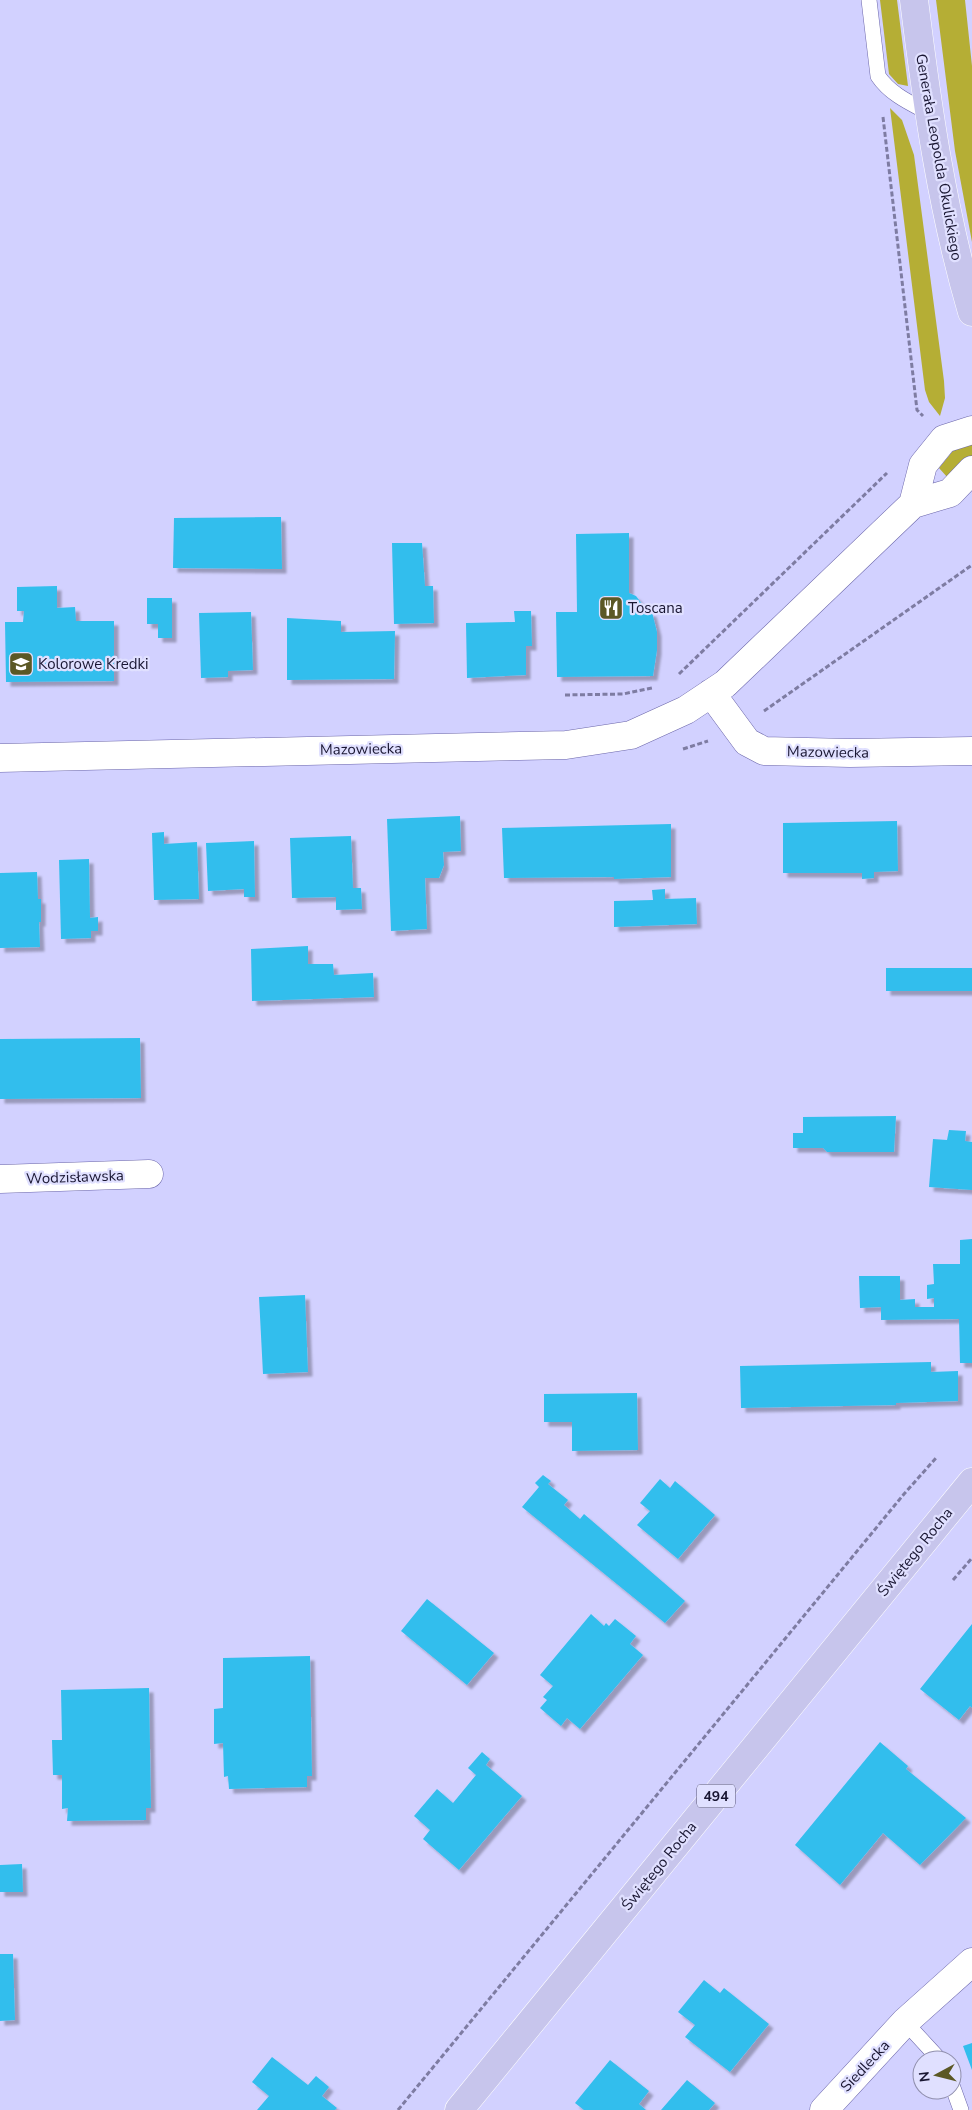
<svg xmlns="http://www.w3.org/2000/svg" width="972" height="2110" viewBox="0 0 972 2110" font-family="'Nunito Sans',sans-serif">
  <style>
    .green { fill: #b5ae35 }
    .building { fill: #32beed; filter: url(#shadow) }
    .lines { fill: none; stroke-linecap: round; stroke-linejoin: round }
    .lane-casing { stroke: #6b66aa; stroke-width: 16 }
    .street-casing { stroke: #6b66aa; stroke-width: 29 }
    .primary-casing { stroke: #fff; stroke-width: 29 }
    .path { stroke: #7e7ca2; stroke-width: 3; stroke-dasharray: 5 2.5; stroke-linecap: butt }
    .lane { stroke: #fff; stroke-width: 15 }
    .street { stroke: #fff; stroke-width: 28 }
    .primary { stroke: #c7c5ec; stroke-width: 28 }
    .labels { text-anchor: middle; stroke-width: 4.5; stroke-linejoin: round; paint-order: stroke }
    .shield { fill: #e0e0ff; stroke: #555370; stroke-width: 1 }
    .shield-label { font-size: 14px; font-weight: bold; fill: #191632 }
    .street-label { font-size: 15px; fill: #191632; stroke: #e0e0ff }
    .poi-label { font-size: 15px; fill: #191632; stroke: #e0e0ff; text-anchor: start }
  </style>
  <defs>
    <filter id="shadow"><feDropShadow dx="4.5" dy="4.5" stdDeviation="1" flood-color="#0004"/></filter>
  </defs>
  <rect width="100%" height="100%" fill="#d2d1ff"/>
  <path class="green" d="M880 0H897L908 86 898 84 889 74Z
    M936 0H965L972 66V242L955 151Z
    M890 108 902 120 914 155 944 381 945 398 940 416 929 402 925 390Z
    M972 433V459L948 478 939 468 956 447Z"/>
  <path class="building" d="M281 517 282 569 173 568 174 518Z
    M629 533V593L636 596 648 612H652L657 632V650L653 676 557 677 556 612H577L576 534Z
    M392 543H422L425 586H433L434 623 394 624Z
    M57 586V608L75 607 76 621H114V681L6 682 5 622H23L24 611H17V587Z
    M147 598H172V638H158V624H147Z
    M514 611H531L532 646H526V675L467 678 466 623 515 622Z
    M251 612 253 670 228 671V677L201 678 199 613Z
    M287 618 341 621V632L395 631 394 679 287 680Z
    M460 816 461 851 443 852 444 865 439 878H425L427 929 391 931 387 819Z
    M897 821 898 871 874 872V878L862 879V873H783V823Z
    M671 824V877L614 879V877L504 878 502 828Z
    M164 832V844L197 842 199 899 154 900 152 833Z
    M351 836 353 888H361L362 909 336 910V897L292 898 290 838Z
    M254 841 255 897H244V889L208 891 206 843Z
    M89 859 90 918 98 917V931H91V938L61 939 59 860Z
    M37 872 38 899H41V922H39L40 947 0 948V873Z
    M665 889V899L696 898 697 924 614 927V901L653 900 652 890Z
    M308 946V964H333L334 975 373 973 374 997 252 1001 251 949Z
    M886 968H972V991H886Z
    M140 1038 141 1098 0 1099V1039Z
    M896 1116 894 1152H827L823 1148H793V1133H803V1117Z
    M949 1130 966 1131 965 1141 972 1142V1190L929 1187 933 1139 947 1140Z
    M972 1239V1363H960L959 1319 881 1320V1307L860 1308 859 1276H900V1300L915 1299V1307H934V1298L927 1299V1285L934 1284 933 1264H960V1240Z
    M305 1295 308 1372 263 1374 259 1297Z
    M931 1362V1372L958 1371V1401L896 1403V1405L741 1408 740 1366Z
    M637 1393 638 1450 572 1451V1422H544V1394Z
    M543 1475 551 1481 548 1484 568 1500 564 1505 580 1519 584 1514 685 1601 665 1623 522 1507 539 1487 535 1483Z
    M660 1479 670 1488 675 1481 715 1515 678 1559 637 1525 650 1511 640 1503Z
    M427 1599 494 1653 467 1685 401 1631Z
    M591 1614 604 1626 606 1623 609 1626 615 1619 636 1636 630 1644 643 1655 580 1729 567 1718 561 1726 540 1708 547 1700 543 1697 553 1686 540 1675Z
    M972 1624V1708L970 1706 959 1720 920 1689Z
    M310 1656 312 1776H307V1787L229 1789 228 1776 224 1777 223 1743 214 1744V1709L223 1708V1658Z
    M149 1688 151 1808H146V1820L67 1821 68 1808 62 1809V1775H53L52 1740H62L61 1690Z
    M880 1742 908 1766 906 1769 966 1818 920 1865 883 1833 840 1885 795 1845Z
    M482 1752 490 1759 486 1765 522 1796 459 1870 423 1839 430 1830 414 1816 437 1789 453 1803 476 1775 468 1768Z
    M22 1864 23 1892H0V1865Z
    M0 1954H13L15 2020 0 2021Z
    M704 1980 720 1993 724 1988 769 2024 730 2072 685 2037 695 2025 678 2012Z
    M972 2043V2070L963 2046Z
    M272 2057 308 2085 316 2076 329 2087 322 2096 337 2108 335 2110H257L269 2096 252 2082Z
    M610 2060 649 2091 639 2104 646 2110H584L575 2103Z
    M687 2080 715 2103 709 2110H661Z"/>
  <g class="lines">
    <defs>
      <path id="lane" d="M869 0 878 76C890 94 910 103 929 113
        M905 2022 940 2060
        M952 2085 961 2110"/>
      <path id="street" d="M913 504 923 465 944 439 972 430
        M711 693 747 742 764 751 850 753 972 751
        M0 758 566 745 631 735 686 710 725 684 913 504 950 493 972 470
        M0 1179 149 1174
        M824 2110 905 2022 972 1962"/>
      <path id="primary" d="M914 0C927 105 942 210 972 312
        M459 2110 972 1482"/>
    </defs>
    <use href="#lane" class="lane-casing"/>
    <use href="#street" class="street-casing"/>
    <use href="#primary" class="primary-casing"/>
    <path class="path" d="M883 117 917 410 923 416
      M679 674 887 473
      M565 695 623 694 652 688
      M764 711 972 565
      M683 749 708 741
      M953 1580 972 1558
      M398 2110 904 1494 936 1458"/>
    <use href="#lane" class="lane"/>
    <use href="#street" class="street"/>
    <use href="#primary" class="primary"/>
  </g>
  <defs>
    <symbol id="restaurant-square" viewBox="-11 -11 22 22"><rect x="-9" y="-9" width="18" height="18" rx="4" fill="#5b5825" stroke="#e0e0ff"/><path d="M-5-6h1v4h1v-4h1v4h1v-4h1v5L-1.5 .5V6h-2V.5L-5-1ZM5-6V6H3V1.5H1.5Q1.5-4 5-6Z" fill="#fff"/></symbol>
    <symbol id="school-square" viewBox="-11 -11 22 22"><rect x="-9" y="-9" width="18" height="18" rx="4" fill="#5b5825" stroke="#e0e0ff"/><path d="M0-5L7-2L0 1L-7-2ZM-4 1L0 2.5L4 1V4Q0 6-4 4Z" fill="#fff"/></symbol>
  </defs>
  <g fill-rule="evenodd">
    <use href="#restaurant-square" x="597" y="594" width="28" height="28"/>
    <use href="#school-square" x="7" y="650" width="28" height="28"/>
  </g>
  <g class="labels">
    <rect class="shield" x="697" y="1784.5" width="38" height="23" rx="4"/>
    <g class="shield-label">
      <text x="716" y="1801">494</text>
    </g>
    <g class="street-label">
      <text transform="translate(939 157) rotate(80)" y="5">Generała Leopolda Okulickiego</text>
      <text transform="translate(361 749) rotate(-1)" y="5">Mazowiecka</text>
      <text transform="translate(828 752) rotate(1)" y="5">Mazowiecka</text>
      <text transform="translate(75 1177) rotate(-2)" y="5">Wodzisławska</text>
      <text transform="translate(915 1552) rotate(-51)" y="5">Świętego Rocha</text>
      <text transform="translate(659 1866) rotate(-51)" y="5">Świętego Rocha</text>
      <text transform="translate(865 2066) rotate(-47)" y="5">Siedlecka</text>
    </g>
    <g class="poi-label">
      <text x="628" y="613">Toscana</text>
      <text x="38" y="669">Kolorowe Kredki</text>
    </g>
  </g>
  <g transform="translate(937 2075) rotate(263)"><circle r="24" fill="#e0e0ff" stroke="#908fad"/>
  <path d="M0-4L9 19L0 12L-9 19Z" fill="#5b5825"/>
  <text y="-8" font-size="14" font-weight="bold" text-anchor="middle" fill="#191632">N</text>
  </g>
</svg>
